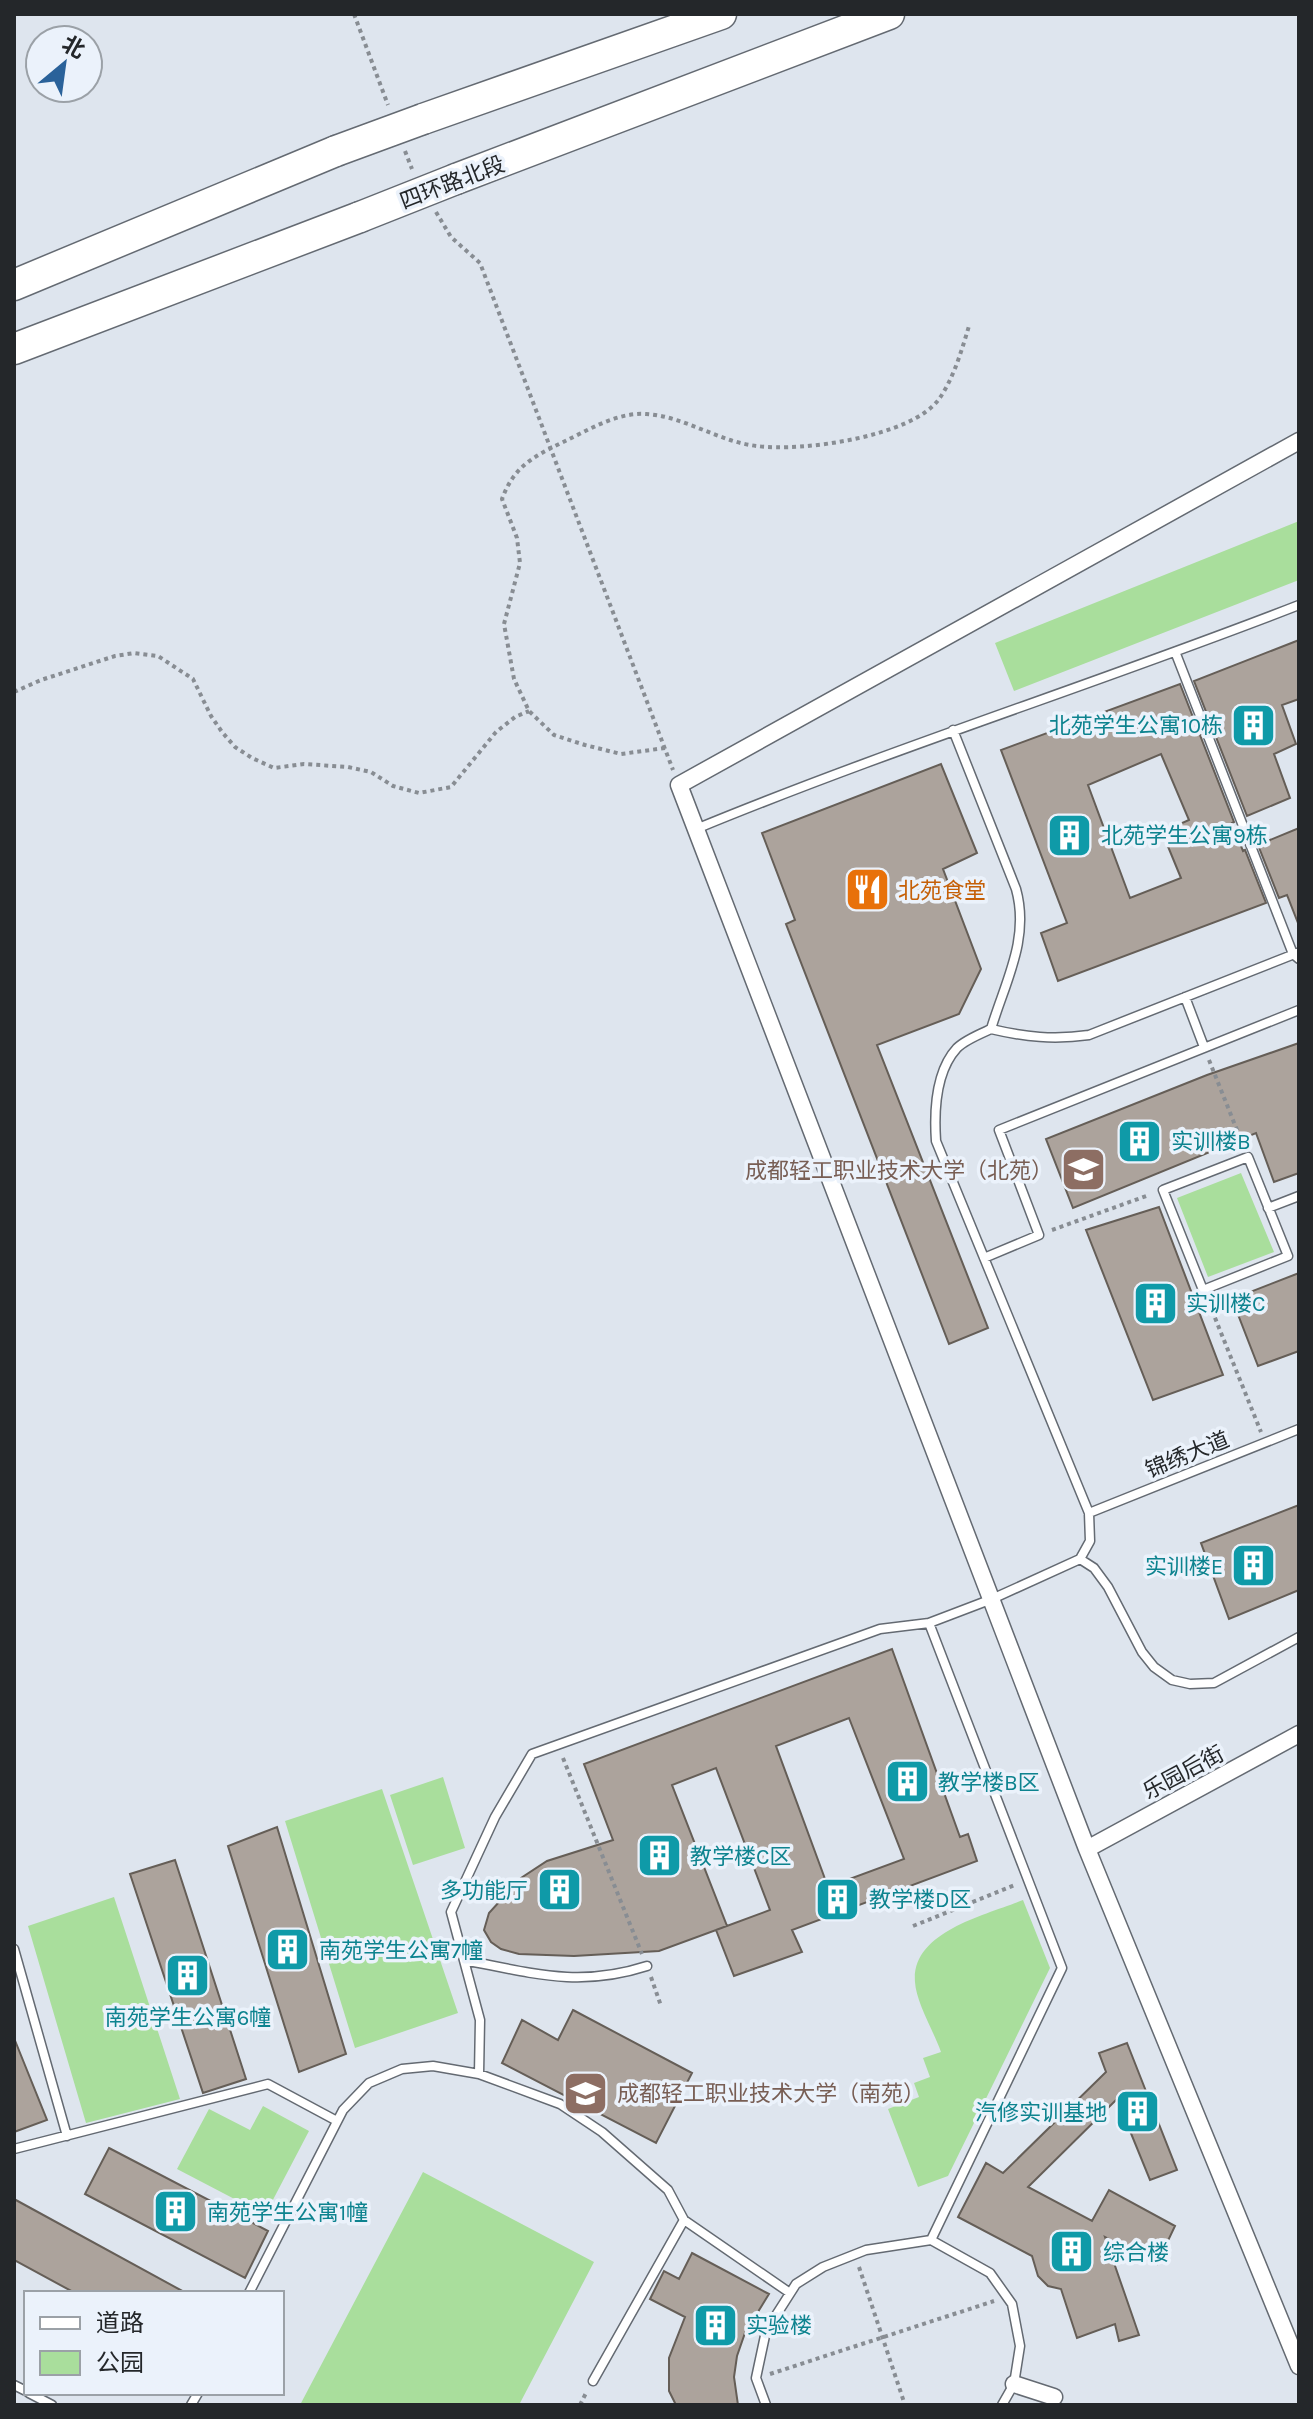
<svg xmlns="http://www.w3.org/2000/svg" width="1313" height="2419" viewBox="0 0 1313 2419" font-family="Karla,'Noto Sans SC',sans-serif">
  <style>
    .green { fill: #a9de9c }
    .building { fill: #aca39c; stroke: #655e57; stroke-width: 2; fill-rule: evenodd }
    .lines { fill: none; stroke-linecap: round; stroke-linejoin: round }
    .service-casing { stroke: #646a72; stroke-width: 11 }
    .minor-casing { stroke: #646a72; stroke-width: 19 }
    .motorway-casing { stroke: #646a72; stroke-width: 33 }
    .path { stroke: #888d93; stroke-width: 4; stroke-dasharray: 4 4; stroke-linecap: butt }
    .service { stroke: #fff; stroke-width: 8 }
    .minor { stroke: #fff; stroke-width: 16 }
    .motorway { stroke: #fff; stroke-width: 30 }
    .motorway-bridge-casing { stroke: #646a72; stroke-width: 33; stroke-linecap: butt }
    .motorway-bridge { stroke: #fff; stroke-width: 30 }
    .labels { text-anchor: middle; stroke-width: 7; stroke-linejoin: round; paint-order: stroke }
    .street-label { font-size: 22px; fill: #24272a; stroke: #ebf2fb }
    .culture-label { font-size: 22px; fill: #0d838f; stroke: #ebf2fb; text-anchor: start }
    .food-label { font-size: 22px; fill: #c56008; stroke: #ebf2fb; text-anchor: start }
    .education-label { font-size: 22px; fill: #785e54; stroke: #ebf2fb; text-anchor: end }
  </style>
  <rect width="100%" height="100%" fill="#dee5ee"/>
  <path class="green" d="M1299 521V580L1014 691 995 643Z
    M1241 1173 1274 1252 1208 1277 1177 1198Z
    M443 1777 465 1848 413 1865 390 1795Z
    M382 1789 458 2013 355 2048 285 1821Z
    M114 1897 180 2099 86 2123 28 1926Z
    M1023 1900 1050 1968 948 2176 918 2187 888 2109 919 2097 914 2083 930 2077 923 2058 941 2052C934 2032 916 2002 915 1982 911 1931 987 1915 1023 1900Z
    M263 2106 309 2131 265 2215 177 2169 209 2109 250 2130Z
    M423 2172 594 2262 519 2405H300Z"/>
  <path class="building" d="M1299 640V699L1282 705 1296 744 1274 754 1290 798 1247 816 1194 681Z
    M1180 684 1234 822 1232 823 1243 851 1245 850 1266 903 1058 981 1041 933 1067 923 1001 750ZM1161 754 1189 820 1162 832 1181 878 1130 898 1088 785Z
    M941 764 977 853 943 869 981 969 959 1014 877 1045 988 1328 949 1344 786 924 795 920 762 833Z
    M1299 828V923H1298L1287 895 1279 898 1258 845Z
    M1299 1043V1173L1274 1182 1256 1133 1073 1208 1046 1139 1207 1075Z
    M1159 1207 1223 1375 1153 1400 1086 1230Z
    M1299 1273V1351L1258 1366 1232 1299Z
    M1299 1505V1590L1229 1619 1201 1543Z
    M892 1649 960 1837 968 1834 977 1861 792 1930 802 1952 734 1976 716 1930 659 1951 574 1956 519 1954 501 1949 491 1942 484 1930 489 1913 521 1878 547 1861 613 1840 584 1764ZM849 1718 904 1859 828 1887 776 1746ZM716 1768 770 1910 716 1930 727 1926 672 1785Z
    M277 1827 346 2054 299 2072 228 1846Z
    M175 1860 246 2079 203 2093 130 1874Z
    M573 2010 692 2073 656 2143 502 2063 522 2020 558 2040Z
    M14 2038 47 2120 14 2132Z
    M1127 2043 1177 2170 1150 2180 1117 2099 1028 2187 1092 2221 1109 2190 1175 2226 1157 2264 1105 2237 1139 2335 1119 2341 1115 2324 1077 2338 1061 2289 1048 2286 1038 2276 1032 2256 958 2217 986 2163 1003 2173 1106 2072 1099 2053Z
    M109 2148 268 2231 245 2278 85 2194Z
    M14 2199 186 2293H75L14 2260Z
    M692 2253 769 2294 745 2333 737 2356 734 2377 738 2405H676L669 2391V2358L685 2317 650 2299 664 2271 679 2279Z"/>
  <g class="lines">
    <defs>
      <path id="service" d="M1176 654 1293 954 1299 959
        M696 829C895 747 1099 683 1299 605
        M1185 997 1204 1047
        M991 1029C1025 1037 1054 1040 1089 1035L1297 953
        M1248 1157 1288 1256 1203 1290 1163 1190Z
        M1268 1208 1299 1196
        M984 1258 1039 1235 999 1130 1299 1010
        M1089 1513 1299 1429
        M1080 1559 1094 1568 1108 1587 1142 1652 1154 1667 1172 1680 1190 1684 1214 1683 1299 1637
        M929 1623 1062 1968 931 2240
        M14 1949 67 2136
        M464 1960C532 1973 579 1988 647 1966
        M479 2074 480 2020 451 1912 495 1817 532 1754 880 1629 929 1623 992 1599 1080 1559 1090 1541 1089 1513 936 1141C934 1111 935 1072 957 1048 965 1040 980 1034 991 1029 1005 982 1030 939 1016 889L953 730
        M14 2149 268 2084 337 2121
        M249 2293 343 2110 369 2083 402 2069 433 2066 479 2074 560 2104 602 2132 668 2190 684 2220 790 2293
        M593 2381 684 2220
        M14 2385 26 2391
        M29 2393 52 2405
        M191 2405 198 2393
        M766 2405 756 2378 766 2331 796 2284 823 2267 866 2250 931 2240 990 2273 1012 2304 1020 2346 1014 2384 1002 2405"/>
      <path id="minor" d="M1299 441 679 785 1087 1849 1299 2366
        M1087 1849 1299 1734
        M1014 2384 1054 2397"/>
      <path id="motorway" d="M423 119 721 14
        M456 179 889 14
        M14 285 336 151
        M14 349 360 217"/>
    </defs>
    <use href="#service" class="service-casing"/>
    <use href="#minor" class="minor-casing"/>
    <use href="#motorway" class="motorway-casing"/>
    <path class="path" d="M354 14 388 105
      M405 151 412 169
      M436 212 451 237 480 263 673 770
      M14 692 41 680 115 656 134 653 158 656 193 679 211 716 222 732 235 747 252 758 274 768 304 764 348 767 371 772 393 786 419 793 451 787 496 732 515 717 529 711
      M665 748 621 754 585 745 554 735 529 711 514 679 504 624 520 563 517 538 502 499C514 467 531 458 561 443 587 431 616 412 646 414 684 416 719 442 757 446 801 452 912 437 939 399 954 378 962 349 969 326
      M1209 1060 1243 1145
      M1052 1230 1149 1195
      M1209 1303 1261 1432
      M563 1758 642 1954
      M913 1926 1015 1885
      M651 1977 661 2006
      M859 2267 905 2405
      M770 2374 994 2301
      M580 2405 586 2393"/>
    <use href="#service" class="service"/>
    <use href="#minor" class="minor"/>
    <use href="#motorway" class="motorway"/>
    <defs>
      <path id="motorway-bridge" d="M336 151 423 119
        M360 217 456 179"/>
    </defs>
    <use href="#motorway-bridge" class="motorway-bridge-casing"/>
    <use href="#motorway-bridge" class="motorway-bridge"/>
  </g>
  <defs>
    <symbol id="building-square" viewBox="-11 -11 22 22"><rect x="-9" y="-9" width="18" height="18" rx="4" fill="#0f9aa8" stroke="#ebf2fb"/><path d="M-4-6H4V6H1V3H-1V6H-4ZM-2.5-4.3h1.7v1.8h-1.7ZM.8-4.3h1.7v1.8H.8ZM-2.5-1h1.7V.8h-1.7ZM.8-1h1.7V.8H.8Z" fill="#fff"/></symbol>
    <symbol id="restaurant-square" viewBox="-11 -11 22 22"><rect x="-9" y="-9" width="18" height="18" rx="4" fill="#e8710a" stroke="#ebf2fb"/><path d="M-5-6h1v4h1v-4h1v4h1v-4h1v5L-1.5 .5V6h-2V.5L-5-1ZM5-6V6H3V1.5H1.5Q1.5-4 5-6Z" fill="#fff"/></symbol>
    <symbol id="university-square" viewBox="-11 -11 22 22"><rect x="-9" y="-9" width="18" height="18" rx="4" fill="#8d6e63" stroke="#ebf2fb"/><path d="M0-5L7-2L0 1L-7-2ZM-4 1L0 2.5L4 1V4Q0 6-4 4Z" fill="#fff"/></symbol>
  </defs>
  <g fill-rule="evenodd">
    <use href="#building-square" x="1228" y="700" width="51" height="51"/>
    <use href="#building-square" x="1044" y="810" width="51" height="51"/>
    <use href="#restaurant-square" x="842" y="864" width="51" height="51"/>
    <use href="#building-square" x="1114" y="1116" width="51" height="51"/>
    <use href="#university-square" x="1058" y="1144" width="51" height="51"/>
    <use href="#building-square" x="1130" y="1278" width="51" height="51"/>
    <use href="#building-square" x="1228" y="1540" width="51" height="51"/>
    <use href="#building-square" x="882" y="1756" width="51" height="51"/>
    <use href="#building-square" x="634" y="1830" width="51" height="51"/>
    <use href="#building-square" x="534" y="1864" width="51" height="51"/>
    <use href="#building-square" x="812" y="1874" width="51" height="51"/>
    <use href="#building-square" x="262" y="1924" width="51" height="51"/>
    <use href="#building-square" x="162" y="1950" width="51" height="51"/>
    <use href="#university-square" x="560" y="2068" width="51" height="51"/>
    <use href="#building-square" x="1112" y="2086" width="51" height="51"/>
    <use href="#building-square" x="150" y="2186" width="51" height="51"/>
    <use href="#building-square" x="1046" y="2226" width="51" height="51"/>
    <use href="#building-square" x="690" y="2300" width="51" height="51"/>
  </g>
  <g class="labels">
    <g class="street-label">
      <text transform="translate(452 182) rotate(-21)" y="8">四环路北段</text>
      <text transform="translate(1187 1454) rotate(-22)" y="8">锦绣大道</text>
      <text transform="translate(1183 1772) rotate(-28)" y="8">乐园后街</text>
    </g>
    <g class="culture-label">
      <text x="1223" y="733" text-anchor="end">北苑学生公寓10栋</text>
      <text x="1101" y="843">北苑学生公寓9栋</text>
      <text x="1171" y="1149">实训楼B</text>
      <text x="1186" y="1311">实训楼C</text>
      <text x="1223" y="1574" text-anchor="end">实训楼E</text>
      <text x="938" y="1790">教学楼B区</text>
      <text x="690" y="1864">教学楼C区</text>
      <text x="528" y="1898" text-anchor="end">多功能厅</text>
      <text x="869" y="1907">教学楼D区</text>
      <text x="319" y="1958">南苑学生公寓7幢</text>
      <text x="188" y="2025" text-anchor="middle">南苑学生公寓6幢</text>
      <text x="1107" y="2120" text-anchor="end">汽修实训基地</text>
      <text x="207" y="2220">南苑学生公寓1幢</text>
      <text x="1103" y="2260">综合楼</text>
      <text x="746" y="2333">实验楼</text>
    </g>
    <g class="food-label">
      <text x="898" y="898">北苑食堂</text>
    </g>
    <g class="education-label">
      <text x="1053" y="1178">成都轻工职业技术大学（北苑）</text>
      <text x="617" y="2101" text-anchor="start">成都轻工职业技术大学（南苑）</text>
    </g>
  </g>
  <rect width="1313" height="2419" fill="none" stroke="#24272a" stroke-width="32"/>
  <rect x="24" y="2291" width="260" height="104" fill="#ebf2fb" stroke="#9ba1a7" stroke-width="2"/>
  <rect x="40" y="2317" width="40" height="12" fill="#ffffff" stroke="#9ba1a7" stroke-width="2"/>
  <text x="96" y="2331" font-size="24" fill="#24272a">道路</text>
  <rect x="40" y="2351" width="40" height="24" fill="#a9de9c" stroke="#9ba1a7" stroke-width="2"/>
  <text x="96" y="2371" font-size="24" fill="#24272a">公园</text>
  <g transform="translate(64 64) rotate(29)"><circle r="38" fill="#ebf2fb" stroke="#9ba1a7" stroke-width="2"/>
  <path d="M0-6L14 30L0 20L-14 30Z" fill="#2a629a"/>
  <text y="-12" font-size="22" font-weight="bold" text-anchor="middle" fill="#24272a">北</text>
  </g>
</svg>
